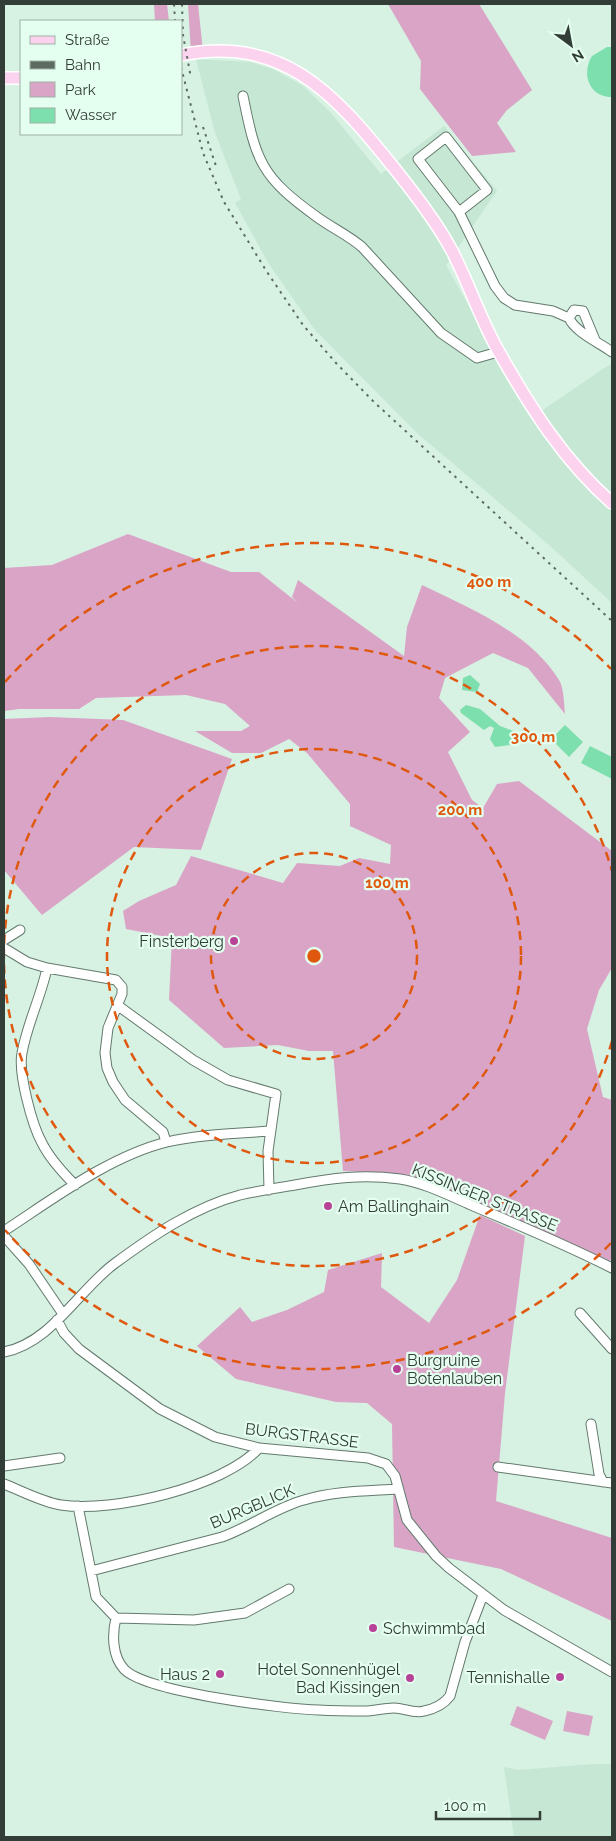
<svg xmlns="http://www.w3.org/2000/svg" width="616" height="1841" viewBox="0 0 616 1841" font-family="Raleway,sans-serif">
  <style>
    .built { fill: #c6e7d3 }
    .green { fill: #d9a4c6 }
    .water { fill: #7ddfad }
    .lines { fill: none; stroke-linecap: round; stroke-linejoin: round }
    .minor-casing { stroke: #637a6d; stroke-width: 11 }
    .major-casing { stroke: #fff; stroke-width: 14 }
    .minor { stroke: #fff; stroke-width: 9 }
    .major { stroke: #fcd3ee; stroke-width: 11 }
    .rail { stroke: #5c6a62; stroke-width: 2; stroke-dasharray: 2.5 5; stroke-linecap: butt }
    .ring { fill: none; stroke: #df580e; stroke-width: 2.5; stroke-dasharray: 9 6 }
    .poi-dot { fill: #b94299; stroke: #e4feef; stroke-width: 2 }
    .labels { text-anchor: middle; stroke-width: 4.5; stroke-linejoin: round; paint-order: stroke }
    .poi-label { font-size: 16px; fill: #333d37; stroke: #e4feef; text-anchor: end }
    .street-label { font-size: 16px; fill: #333d37; stroke: #e4feef }
    .centre { fill: #df580e; stroke: #e4feef; stroke-width: 2.5 }
    .ring-label { font-size: 15px; text-anchor: middle; font-weight: bold; fill: #df580e; stroke: #e4feef; stroke-width: 4.5; stroke-linejoin: round; paint-order: stroke }
  </style>
  <rect width="100%" height="100%" fill="#d7f1e2"/>
  <path class="built" d="M196 59 250 62 273 69 303 86 331 113 381 174 444 126 497 191 446 265 531 418 612 363V603L548 544 417 433 315 330 269 264 235 203 241 199 215 133Z
    M593 1764H612V1837H514L504 1767 519 1770Z"/>
  <path class="green" d="M154 4H167L169 21H155Z
    M188 4H198L203 51 191 53Z
    M388 4H479L532 90 507 110 497 123 516 152 472 156 420 89 421 61Z
    M128 534 231 572H259L298 603 292 597 298 580 404 656 407 627 422 585C471 609 529 632 559 680 564 688 564 704 565 714L528 668 493 653 445 678 439 698 470 732 448 752 472 800 483 808 497 784 519 781 612 851V968L599 990 587 1029 603 1097 612 1100V1256L610 1261 424 1181 384 1173 343 1171 333 1051H309L278 1045 224 1048 169 1000 172 938 126 929 123 911 139 901 176 885 191 856 283 883 297 863 340 866 359 858 390 864 391 845 350 826V804L307 753 289 739 261 753H232L195 731H241L250 726 225 704 186 695 96 698 79 709H19L4 711V568L52 565Z
    M50 717 123 720 232 759 201 850 134 847 42 915 4 870V719Z
    M480 1215 525 1236 505 1393 496 1501 612 1538V1621L501 1569 394 1547 392 1424 367 1403 336 1402 236 1379 197 1346 240 1307 252 1322 287 1310 324 1292 328 1270 382 1253 381 1287 429 1323 457 1280Z
    M517 1706 553 1721 545 1740 510 1725Z
    M567 1711 593 1716 589 1736 563 1731Z"/>
  <path class="water" d="M607 47H612V97C589 97 581 74 592 56Z
    M470 675 480 684 477 692 462 690 463 678Z
    M466 705 480 709 500 726 516 732 520 740 518 744 495 747 490 739 494 728 490 726 484 730 461 713 460 710Z
    M565 725 583 742 569 757 551 739Z
    M590 746 612 757V779L581 763Z"/>
  <g class="lines">
    <defs>
      <path id="minor" d="M243 96C256 161 261 177 317 217 332 228 348 235 362 247L441 333 477 358 498 352
        M459 212 487 190 446 137 418 159 459 212 495 286 504 298 515 305 553 311 569 318C575 332 600 343 612 352
        M569 318 574 310 583 311 595 340
        M4 940 20 930
        M4 948 27 962 47 968 116 980 122 987V994L108 1028 105 1053 107 1068 113 1082 125 1100 163 1132 166 1142
        M47 968C41 997 27 1024 22 1053 18 1073 32 1125 42 1143 50 1159 63 1173 75 1185
        M117 1005 193 1060 228 1080 276 1094 268 1151 269 1190
        M4 1231C53 1199 110 1156 167 1142 200 1134 236 1134 269 1131
        M4 1236 29 1264 63 1314
        M580 1313 612 1349
        M57 1320 64 1333 79 1349 137 1392 160 1409 215 1437 259 1448 368 1458 386 1464 395 1476 407 1520 436 1556 449 1568 504 1610 612 1672
        M4 1352C51 1343 78 1291 114 1264 152 1236 194 1207 240 1195 258 1191 277 1188 295 1185 332 1178 362 1174 400 1179 425 1183 448 1195 471 1205 519 1225 566 1245 612 1268
        M591 1424 599 1474 603 1482
        M4 1466 60 1458
        M498 1467 612 1483
        M4 1484C22 1491 42 1502 61 1505 112 1513 224 1487 259 1448
        M78 1506 96 1597 116 1618 194 1620 245 1613 289 1589
        M91 1571 222 1537C250 1527 277 1507 304 1500 334 1491 366 1491 397 1489
        M116 1618C112 1634 112 1656 124 1669 145 1692 284 1709 319 1710 335 1711 352 1711 368 1711 377 1710 386 1708 394 1708 404 1708 414 1714 424 1711 434 1709 444 1704 450 1696L465 1642 483 1595"/>
      <path id="major" d="M181 55C281 35 333 92 390 163 412 190 434 218 451 249 469 283 480 319 499 352 530 407 564 461 612 503
        M4 78H21"/>
    </defs>
    <use href="#minor" class="minor-casing"/>
    <use href="#major" class="major-casing"/>
    <use href="#minor" class="minor"/>
    <use href="#major" class="major"/>
    <path class="rail" d="M174 4 175 21
      M182 4 183 35 191 78
      M181 67 203 153 224 202 267 272 303 325 336 363 374 402 612 621
      M203 127 217 169"/>
  </g>
  <g class="ring">
    <circle cx="314" cy="956" r="103"/>
    <circle cx="314" cy="956" r="207"/>
    <path d="M612 1041A310 310 0 1 1 612 871"/>
    <path d="M611 1243A413 413 0 0 1 5 1230M5 682A413 413 0 0 1 611 669"/>
  </g>
  <g class="poi-dot">
    <circle cx="234" cy="941" r="5"/>
    <circle cx="328" cy="1206" r="5"/>
    <circle cx="397" cy="1369" r="5"/>
    <circle cx="373" cy="1628" r="5"/>
    <circle cx="220" cy="1674" r="5"/>
    <circle cx="560" cy="1677" r="5"/>
    <circle cx="410" cy="1678" r="5"/>
  </g>
  <g class="labels">
    <g class="poi-label">
      <text x="224" y="947">Finsterberg</text>
      <text x="338" y="1212" text-anchor="start">Am Ballinghain</text>
      <text x="407" y="1366" text-anchor="start">Burgruine<tspan x="407" dy="18">Botenlauben</tspan></text>
      <text x="383" y="1634" text-anchor="start">Schwimmbad</text>
      <text x="400" y="1675">Hotel Sonnenhügel<tspan x="400" dy="18">Bad Kissingen</tspan></text>
      <text x="210" y="1680">Haus 2</text>
      <text x="550" y="1683">Tennishalle</text>
    </g>
    <g class="street-label">
      <text transform="translate(485 1197) rotate(22)" y="6">KISSINGER STRASSE</text>
      <text transform="translate(302 1435) rotate(7)" y="6">BURGSTRASSE</text>
      <text transform="translate(252 1506) rotate(-23)" y="6">BURGBLICK</text>
    </g>
  </g>
  <circle cx="314" cy="956" r="8" class="centre"/>
  <g class="ring-label">
    <text x="489" y="587">400 m</text>
    <text x="533" y="742">300 m</text>
    <text x="460" y="815">200 m</text>
    <text x="387" y="888">100 m</text>
  </g>
  <rect width="616" height="1841" fill="none" stroke="#333d37" stroke-width="10"/>
  <rect x="20" y="20" width="162" height="115" fill="#e4feef" stroke="#9db1a5"/>
  <rect x="30" y="36" width="25" height="8" fill="#fcd3ee" stroke="#9db1a5"/>
  <text x="65" y="45" font-size="15" fill="#333d37">Straße</text>
  <rect x="30" y="61" width="25" height="8" fill="#5c6a62" stroke="#9db1a5"/>
  <text x="65" y="70" font-size="15" fill="#333d37">Bahn</text>
  <rect x="30" y="82" width="25" height="15" fill="#d9a4c6" stroke="#9db1a5"/>
  <text x="65" y="95" font-size="15" fill="#333d37">Park</text>
  <rect x="30" y="108" width="25" height="15" fill="#7ddfad" stroke="#9db1a5"/>
  <text x="65" y="120" font-size="15" fill="#333d37">Wasser</text>
  <g transform="translate(571 45) rotate(148)" stroke="#e4feef" stroke-width="4" paint-order="stroke">
  <path d="M0-4L9 19L0 12L-9 19Z" fill="#333d37"/>
  <text y="-8" font-size="14" font-weight="bold" text-anchor="middle" fill="#333d37">N</text>
  </g>
  <path d="M436 1811v8h104v-8" fill="none" stroke="#333d37" stroke-width="2.5"/>
  <text x="444" y="1811" font-size="15" fill="#333d37" stroke="#e4feef" stroke-width="4" paint-order="stroke">100 m</text>
</svg>
